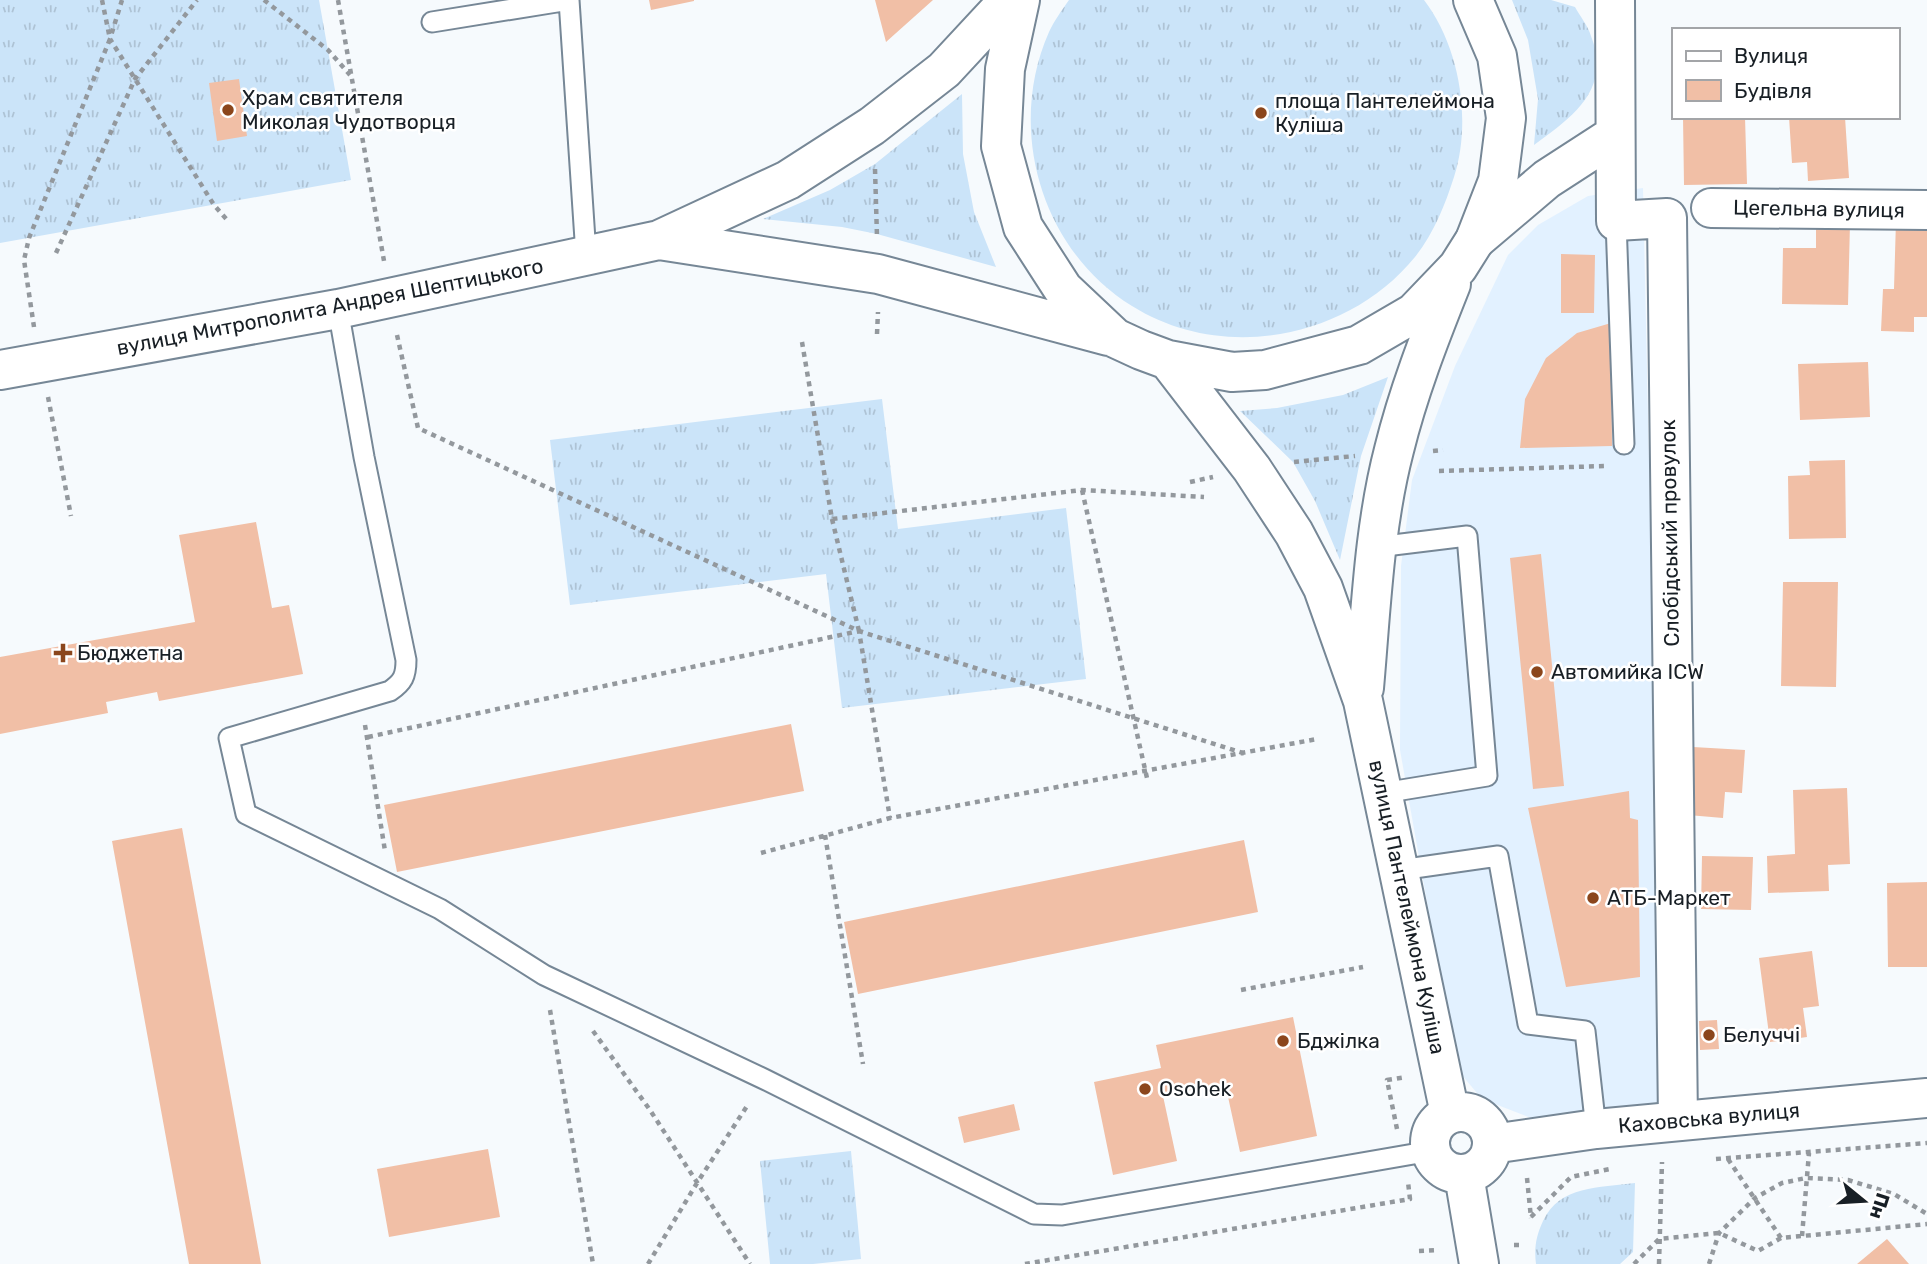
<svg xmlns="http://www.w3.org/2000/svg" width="1927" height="1264" viewBox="0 0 1927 1264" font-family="Rubik,sans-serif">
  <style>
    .built { fill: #e2f1ff }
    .grass { fill: url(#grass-tufts) }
    .building { fill: #f1bfa6 }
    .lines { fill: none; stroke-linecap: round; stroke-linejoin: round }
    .lane-casing { stroke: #768796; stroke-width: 23 }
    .street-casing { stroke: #768796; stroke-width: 42 }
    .secondary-casing { stroke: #768796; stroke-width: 42 }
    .path { stroke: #93989d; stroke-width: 4.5; stroke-dasharray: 5 5; stroke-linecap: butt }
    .lane { stroke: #fff; stroke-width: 19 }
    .street { stroke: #fff; stroke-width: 38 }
    .secondary { stroke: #fff; stroke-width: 38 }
    .poi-dot { fill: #8b461c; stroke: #fff; stroke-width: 2.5 }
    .labels { text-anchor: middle; stroke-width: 5; stroke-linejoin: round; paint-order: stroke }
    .poi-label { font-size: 21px; fill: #181f25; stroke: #fff; text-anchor: start }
    .street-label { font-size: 21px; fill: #181f25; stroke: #fff }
  </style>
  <defs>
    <pattern id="grass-tufts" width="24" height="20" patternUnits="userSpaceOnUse" patternTransform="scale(1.75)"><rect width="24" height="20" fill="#cbe4f9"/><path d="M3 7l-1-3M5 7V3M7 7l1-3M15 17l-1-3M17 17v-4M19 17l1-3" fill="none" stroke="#aec3d5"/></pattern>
  </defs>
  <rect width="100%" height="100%" fill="#f6fafd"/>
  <path class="built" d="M1643 188 1663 1102 1531 1118 1482 1099 1461 1074 1444 998 1400 750 1401 566 1412 480 1455 366 1508 255 1538 225 1588 196Z"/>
  <path class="grass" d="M0 0H319L351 180 0 243Z
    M1069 0H1424C1460 47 1472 121 1454 177 1445 205 1434 233 1415 257 1348 339 1223 363 1132 306 1041 250 1006 129 1049 32 1054 21 1062 10 1069 0Z
    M1512 0H1551L1575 7C1580 16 1588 26 1591 36 1612 90 1572 117 1534 145L1538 99 1528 40Z
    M962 94 963 154 974 212 996 267 877 234 842 227 763 219 830 190 875 164Z
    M1388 377 1361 456 1340 560 1315 501 1293 462 1240 411 1277 408 1343 395Z
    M882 399 898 529 1066 508 1086 679 842 708 826 574 570 605 550 440Z
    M851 1151 861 1259 813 1264H770L760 1161Z
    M1635 1183 1633 1252 1620 1264H1536C1534 1248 1536 1236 1543 1221 1560 1185 1599 1188 1635 1183Z"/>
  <path class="building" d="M649 0H694V1L651 10Z
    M875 0H933L886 42Z
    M239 79 247 136 217 141 209 83Z
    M1683 117H1745L1747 184 1684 185Z
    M1789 117H1845L1849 178 1808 181 1807 162 1792 163Z
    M1896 220 1927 221V317H1914V332L1881 331 1883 289H1894Z
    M1816 223H1850L1848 305 1782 304 1783 248H1816Z
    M1561 254 1595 255 1594 313H1561Z
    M1611 323 1612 446 1520 448 1525 399 1546 358 1577 333Z
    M1868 362 1870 417 1800 420 1798 364Z
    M1845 460 1846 538 1789 539 1788 476 1810 475 1809 461Z
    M256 522 272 608 289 605 303 674 159 701 157 692 106 702 108 713 0 734V657L195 622 179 535Z
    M1541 554 1564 786 1533 789 1510 558Z
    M1783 582H1838L1836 687 1781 686Z
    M791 724 804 791 397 872 384 805Z
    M1693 747 1745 750 1742 793 1725 792 1723 818 1688 815Z
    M1847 788 1850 864 1828 865 1829 891 1768 893 1767 856 1795 854 1793 790Z
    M1629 791 1630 818 1638 820 1640 977 1566 987 1528 808Z
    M182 828 215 1009 261 1264H189L112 841Z
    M1244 840 1258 912 858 994 844 922Z
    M1702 856 1753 857 1751 910 1701 909Z
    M1927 882V967H1888L1887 883Z
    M1812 951 1819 1006 1803 1008 1807 1037 1770 1042 1759 958Z
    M1293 1017 1317 1136 1240 1152 1225 1083 1163 1096 1177 1161 1113 1175 1094 1082 1161 1068 1156 1045Z
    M1717 1020 1719 1049 1700 1050 1699 1021Z
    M1014 1104 1020 1130 964 1143 958 1117Z
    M488 1149 500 1217 389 1237 377 1169Z
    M1887 1239 1909 1264H1857Z"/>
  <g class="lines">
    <defs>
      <path id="lane" d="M432 22 569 0 586 255
        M1616 221 1624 444
        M338 309 364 457 406 660C406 676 403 682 390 691L229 738 246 814 440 909 544 975 764 1079 1034 1214 1062 1215 1431 1151
        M1377 547 1467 536 1487 776 1383 793
        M1400 870 1498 856 1528 1024 1585 1031 1596 1129"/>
      <path id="street" d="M1615 0 1616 221 1667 218 1678 1121
        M1711 208 1927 210
        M1475 240 1547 179 1615 135"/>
      <path id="secondary" d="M1020 0 1005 69 1001 146 1023 227 1063 289 1115 338 1141 350 1168 360 1232 372 1265 370 1359 345 1414 313 1458 267 1475 240 1498 181 1506 118 1497 56 1473 0
        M659 240 878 274 1108 336
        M1168 360 1252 469 1294 533 1323 588 1363 701 1450 1114
        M0 370 338 309 659 240 788 180 872 126 944 70 1009 0
        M1364 688C1371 609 1374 527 1394 450 1408 393 1429 339 1451 284
        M1430 1143a31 31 0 1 1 62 0a31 31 0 1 1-62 0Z
        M1492 1144 1596 1129 1927 1098
        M1464 1175 1479 1264"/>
    </defs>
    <use href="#lane" class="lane-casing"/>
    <use href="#street" class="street-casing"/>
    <use href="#secondary" class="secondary-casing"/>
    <path class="path" d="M122 0 110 39 214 205 228 221
      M264 0 328 50 350 75
      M338 0 384 261
      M875 169 877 237
      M56 253 135 79 197 0
      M34 327 24 260 29 238 110 39 102 0
      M877 334 878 312
      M397 335 418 428 859 631 1246 754
      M802 342 832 519 1082 490 1204 497
      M48 397 71 516
      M1433 451 1443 450
      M1294 462 1355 456
      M1439 471 1606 466
      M1190 482 1213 477
      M1082 490 1147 778
      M832 519 859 631
      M365 725 385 851
      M368 737 859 631 890 818
      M825 835 863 1064
      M761 853 890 818 1317 739
      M1241 990 1363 967
      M550 1010 593 1264
      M593 1031 650 1110 750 1264
      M1397 1129 1387 1080 1406 1077
      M1716 1159 1927 1143
      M1728 1159 1781 1238
      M1527 1178 1531 1218
      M1531 1217 1571 1177 1610 1169
      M1802 1236 1809 1153
      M1514 1245H1524
      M1419 1251 1439 1250
      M648 1264 697 1183 749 1103
      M1025 1264 1410 1199 1408 1182
      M1634 1264 1659 1239 1719 1233 1758 1251 1781 1238 1927 1224
      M1659 1264 1662 1162
      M1709 1264 1719 1233 1755 1198 1782 1183 1806 1178 1848 1180 1894 1194 1927 1214"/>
    <use href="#lane" class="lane"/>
    <use href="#street" class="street"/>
    <use href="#secondary" class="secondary"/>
  </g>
  <g class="poi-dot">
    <circle cx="228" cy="110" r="7"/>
    <circle cx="1261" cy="113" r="7"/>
    <path d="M59.5 642.5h7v7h7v7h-7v7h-7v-7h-7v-7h7z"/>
    <circle cx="1537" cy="672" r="7"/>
    <circle cx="1593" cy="898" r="7"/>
    <circle cx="1709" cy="1035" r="7"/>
    <circle cx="1283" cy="1041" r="7"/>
    <circle cx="1145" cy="1089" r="7"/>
  </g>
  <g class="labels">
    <g class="poi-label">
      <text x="242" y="105">Храм святителя<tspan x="242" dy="24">Миколая Чудотворця</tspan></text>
      <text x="1275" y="108">площа Пантелеймона<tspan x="1275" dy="24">Куліша</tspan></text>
      <text x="77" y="660">Бюджетна</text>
      <text x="1551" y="679">Автомийка ICW</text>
      <text x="1607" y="905">АТБ-Маркет</text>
      <text x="1723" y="1042">Белуччі</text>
      <text x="1297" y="1048">Бджілка</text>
      <text x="1159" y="1096">Оsоhek</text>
    </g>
    <g class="street-label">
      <text transform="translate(1819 209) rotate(1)" y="7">Цегельна вулиця</text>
      <text transform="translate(330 307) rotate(-11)" y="7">вулиця Митрополита Андрея Шептицького</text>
      <text transform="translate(1670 533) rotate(-91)" y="7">Слобідський провулок</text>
      <text transform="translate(1407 907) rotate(78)" y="7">вулиця Пантелеймона Куліша</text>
      <text transform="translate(1709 1118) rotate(-5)" y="7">Каховська вулиця</text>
    </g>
  </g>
  <rect x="1672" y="28" width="228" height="91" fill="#ffffff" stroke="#a3a5a8" stroke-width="2"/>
  <rect x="1686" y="51" width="35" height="10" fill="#ffffff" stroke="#a3a5a8" stroke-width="2"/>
  <text x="1734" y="63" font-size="21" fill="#181f25">Вулиця</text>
  <rect x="1686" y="80" width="35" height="21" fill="#f1bfa6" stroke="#a3a5a8" stroke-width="2"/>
  <text x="1734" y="98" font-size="21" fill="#181f25">Будівля</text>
  <g transform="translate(1864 1201) rotate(108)" stroke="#ffffff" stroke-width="5" paint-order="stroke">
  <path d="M0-5L12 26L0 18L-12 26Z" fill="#181f25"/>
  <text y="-10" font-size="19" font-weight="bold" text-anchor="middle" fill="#181f25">Пн</text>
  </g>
</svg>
